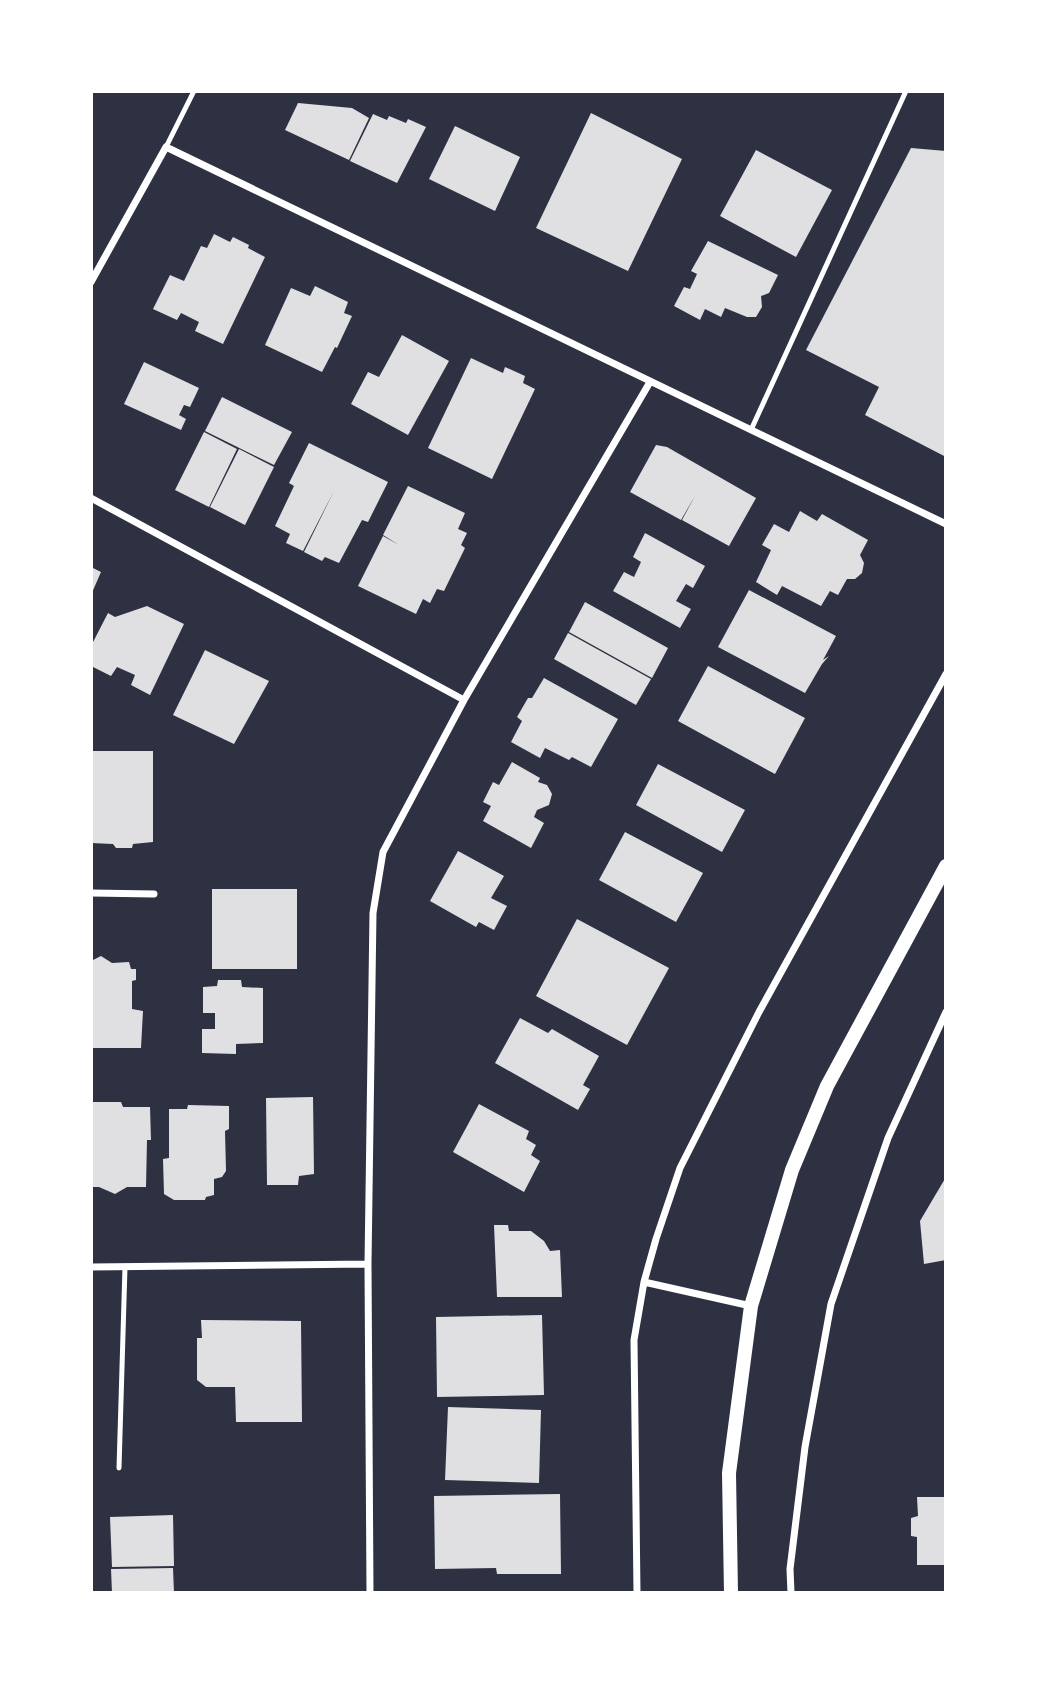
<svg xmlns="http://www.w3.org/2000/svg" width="1037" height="1684" viewBox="0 0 1037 1684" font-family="Manrope,sans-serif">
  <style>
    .building { fill: #e0e0e3 }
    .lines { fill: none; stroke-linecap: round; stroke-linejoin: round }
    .service { stroke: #fff; stroke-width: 5 }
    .minor { stroke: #fff; stroke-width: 7 }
    .secondary { stroke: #fff; stroke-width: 14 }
  </style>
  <rect width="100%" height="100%" fill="#2d3142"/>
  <path class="building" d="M298 103 352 108 369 118 349 160 285 130Z
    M591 113 682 159 628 271 536 228Z
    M373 114 387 120 389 116 406 123 408 119 426 127 397 183 350 161Z
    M455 126 520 157 495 211 429 179Z
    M911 148 946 151V457L865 415 879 387 806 350Z
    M756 150 832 190 796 257 720 216Z
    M214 234 230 242 233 237 249 245 248 248 265 257 223 344 195 331 199 322 181 313 177 320 153 309 170 275 184 281 201 246 207 248Z
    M708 241 778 275 769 293 761 296 762 307 756 317H747L725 308 721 317 705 309 700 320 674 306 684 287 690 289 697 274 691 271Z
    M315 286 348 302 344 313 352 316 337 348 335 347 322 372 265 345 291 288 310 296Z
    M402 335 449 361 408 435 351 404 368 372 379 377Z
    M471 358 503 373 505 367 525 376 523 383 535 389 492 479 428 448Z
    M144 362 199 388 190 407 184 405 179 415 186 419 181 430 124 404Z
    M222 397 292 432 274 465 205 431Z
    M204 432 237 449 209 507 175 490Z
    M309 443 388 482 368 522 362 520 339 563 325 557 322 561 304 552 334 491 303 551 286 543 290 534 275 526 294 486 289 483Z
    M656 445 667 447 756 498 729 546 682 520 695 496 681 520 630 492Z
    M239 449 274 467 245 525 210 507Z
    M408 486 465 513 458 529 467 533 461 545 465 548 444 591 437 589 430 603 423 599 416 614 358 586 383 536 399 545 383 535Z
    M800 511 817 521 822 514 868 540 860 555 864 563 862 573 855 579H847L838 595 830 591 821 606 782 586 777 595 756 582 771 550 762 545 774 524 789 532Z
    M645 533 705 566 693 588 686 584 676 601 691 609 680 628 613 591 624 572 634 577 641 562 633 557Z
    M91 567 101 572 91 595Z
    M749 590 836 636 823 660 829 656 822 664 805 693 718 647Z
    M585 602 668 648 652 678 569 632Z
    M147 606 184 624 150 695 131 685 135 675 117 667 111 676 91 666V646L108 613 115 617Z
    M568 633 651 679 636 705 554 659Z
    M205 650 269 681 234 744 173 715Z
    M708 666 805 718 775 774 678 721Z
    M544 678 618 719 591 767 572 757 569 760 545 748 540 758 511 742 522 721 517 717 528 698H532Z
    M91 751H153V842L133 844 132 848H116L113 844 91 843Z
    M512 762 540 778 538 782 547 785 552 794 549 805 537 810 534 817 544 823 531 848 483 821 491 806 483 802 493 782 499 785Z
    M658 764 745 810 722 852 636 805Z
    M625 832 703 873 676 922 599 880Z
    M458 851 504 876 491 898 507 906 494 930 479 922 476 927 430 901Z
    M212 889H297V969H212Z
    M577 919 669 968 627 1045 536 996Z
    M101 956 112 963 129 962 131 969H136V980L132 981V1009L143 1011 141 1048H91V961Z
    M218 980H241L242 987 263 988V1043L236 1044V1054L202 1053V1029H215V1013H203V987L217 986Z
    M520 1018 548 1033 552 1029 599 1056 583 1085 590 1089 578 1110 495 1063Z
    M313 1097 314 1174 299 1176 298 1185H267L266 1098Z
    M91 1102H121L123 1107H150L151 1140H147L146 1187H127L115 1194 99 1187H91Z
    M479 1104 529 1131 526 1139 536 1145 531 1155 540 1161 524 1192 453 1152Z
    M188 1105 229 1106V1129L225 1131 226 1171 222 1177 214 1179V1195L206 1197 205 1200H174L164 1194 163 1159 169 1158V1109H187Z
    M946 1177V1260L924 1264 920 1221Z
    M494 1225H508L509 1231H531L544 1241 550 1251 560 1250 562 1297H497Z
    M542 1315 544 1395 437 1397 436 1317Z
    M201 1320 301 1321 302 1422H236L235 1387H206L197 1380V1338H202Z
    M448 1407 541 1410 539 1483 445 1480Z
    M560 1494 561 1574H497L496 1568 435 1569 434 1496Z
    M917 1497H946V1565H917V1537L911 1536V1518L918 1516Z
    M173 1515 174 1566 112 1567 110 1517Z
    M173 1568 174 1593H112L111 1569Z"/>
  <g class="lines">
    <path class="service" d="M166 147 194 91
      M751 430 906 91
      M119 1468 125 1267"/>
    <path class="minor" d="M91 282 166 147 946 524
      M91 498 464 700
      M91 893 154 894
      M91 1267 368 1264
      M644 1282 751 1306
      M370 1593 368 1264 373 913 383 852 464 700 650 382
      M637 1593 634 1340 644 1282 656 1239 680 1168 759 1012 946 674
      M791 1593 790 1569 805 1447 831 1304 888 1138 946 1012"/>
    <path class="secondary" d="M731 1593 729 1473 751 1306 792 1170 827 1086 946 866"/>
  </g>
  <rect width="1037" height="1684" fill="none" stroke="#ffffff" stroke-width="186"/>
</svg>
